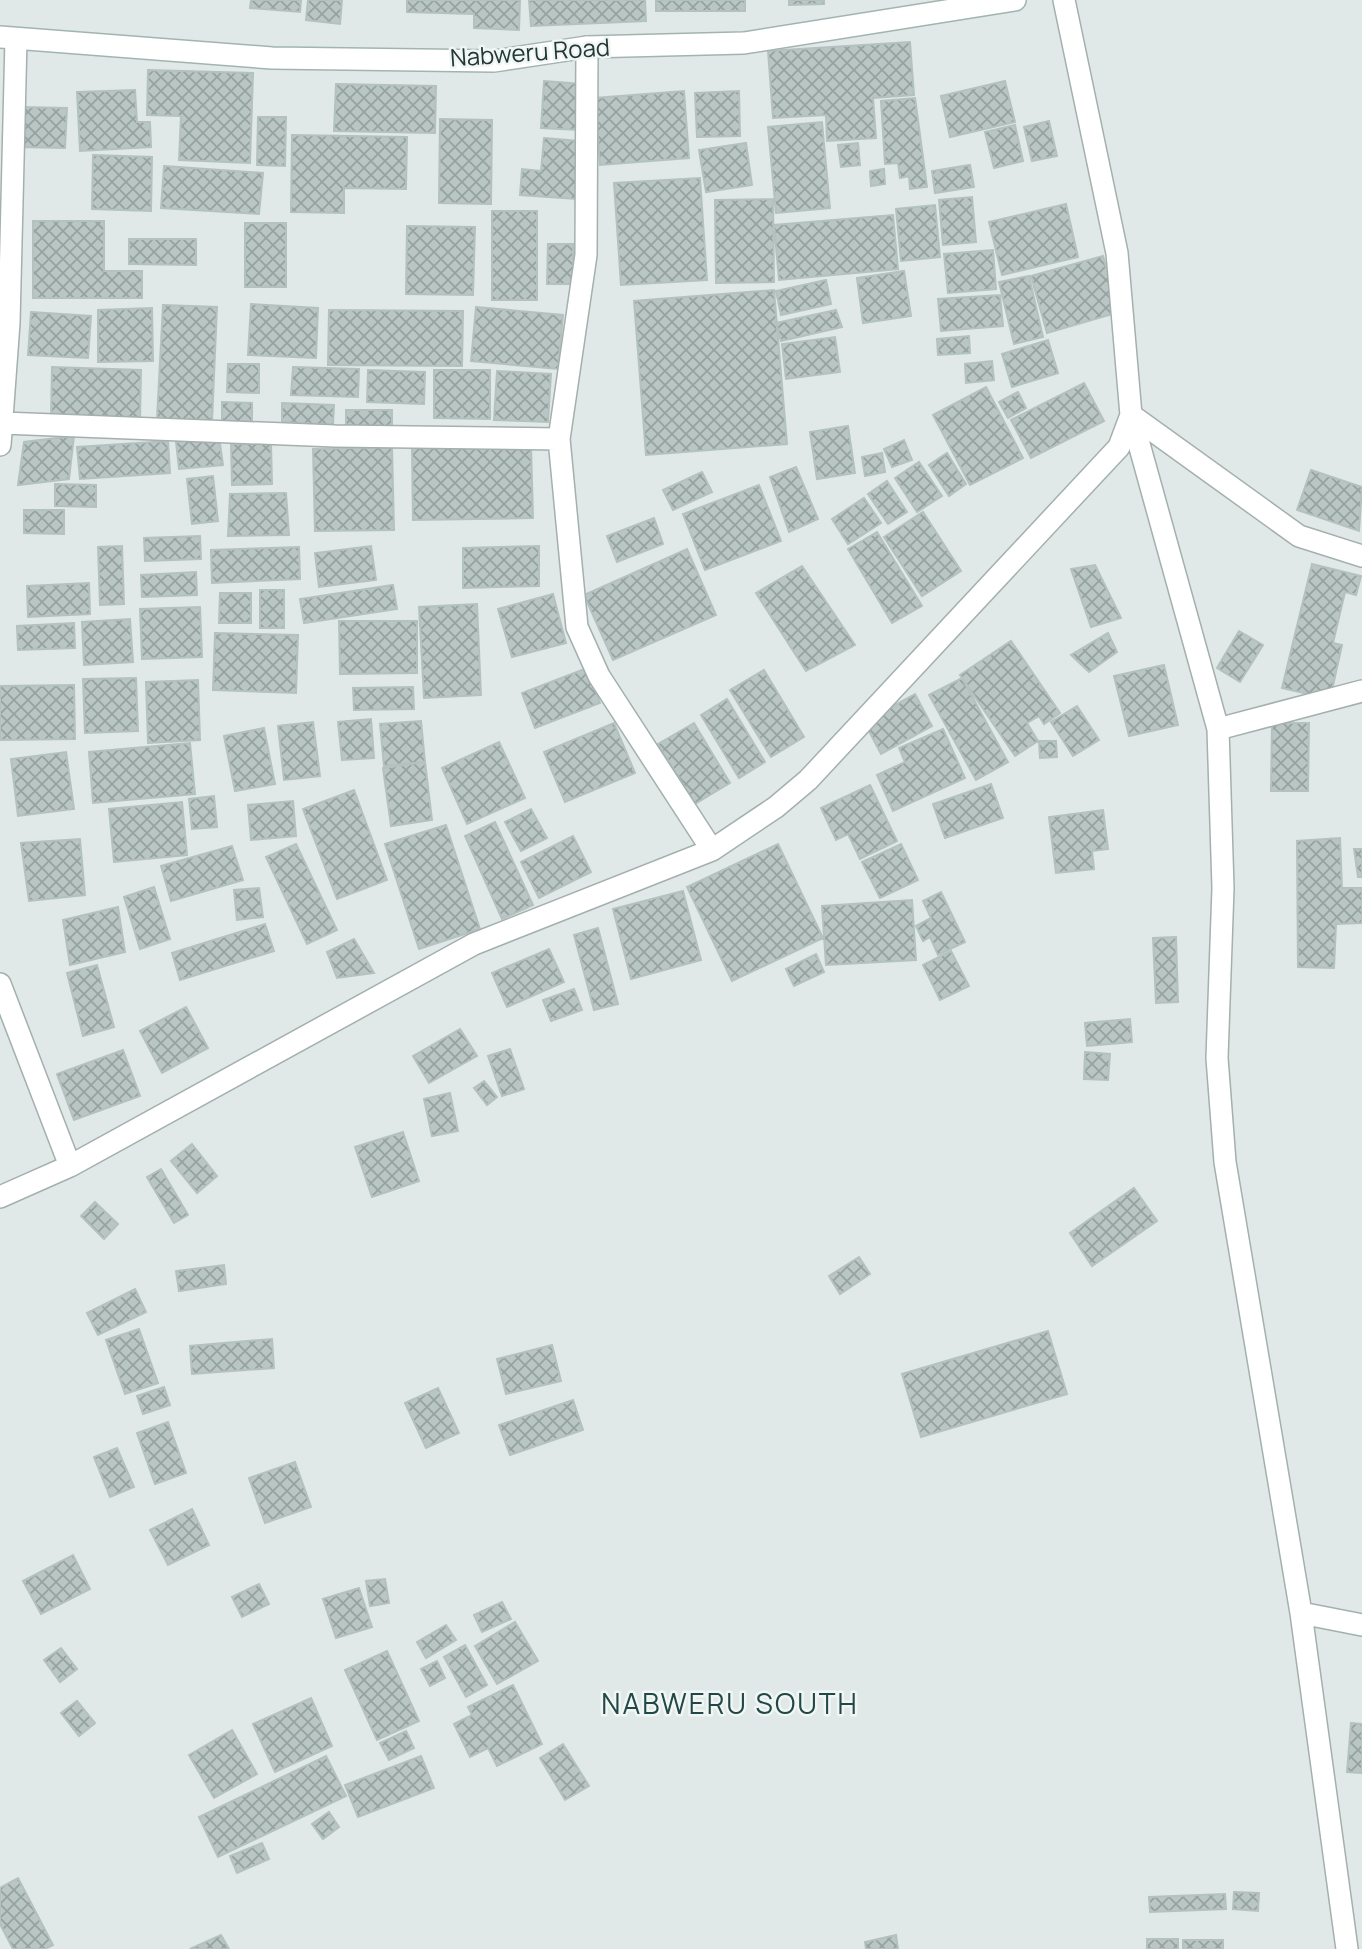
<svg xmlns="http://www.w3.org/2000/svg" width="1362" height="1949" viewBox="0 0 1362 1949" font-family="Manrope,sans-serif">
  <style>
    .building { fill: url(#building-cross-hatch); stroke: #b4c2bf; stroke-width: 2 }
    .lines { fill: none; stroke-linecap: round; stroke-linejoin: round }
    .street-casing { stroke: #a4b0ae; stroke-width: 24 }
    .secondary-casing { stroke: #a1b4b1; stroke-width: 24 }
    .street { stroke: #fff; stroke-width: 21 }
    .secondary { stroke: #fff; stroke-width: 21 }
    .labels { text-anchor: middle; stroke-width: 5; stroke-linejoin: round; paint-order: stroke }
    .street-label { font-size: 24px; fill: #233736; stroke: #f0f6f4 }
    .quarter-label { font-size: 28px; letter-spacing: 2px; fill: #214746; stroke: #f0f6f4 }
  </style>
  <defs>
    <pattern id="building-cross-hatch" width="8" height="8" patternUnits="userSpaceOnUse" patternTransform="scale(1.75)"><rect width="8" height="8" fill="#b9c6c3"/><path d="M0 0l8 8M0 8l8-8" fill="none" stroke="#96a29f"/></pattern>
  </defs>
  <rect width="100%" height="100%" fill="#e0e9e7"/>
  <path class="building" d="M251 0H301L300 12 250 8Z
    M308 0H342L340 24 306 20Z
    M407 0H520L519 30 474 28V14L407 12Z
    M529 0H645L646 21 531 26Z
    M656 0H745V11H656Z
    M789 0H824V4L789 5Z
    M910 42 914 95 873 98 876 138 827 141 826 115 773 118 768 51Z
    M148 70 253 73 250 163 179 160 181 116 147 115Z
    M544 81 582 84 579 130 541 128Z
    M1005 81 1015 122 950 137 941 96Z
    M336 84 436 86 435 133 334 131Z
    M135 90 137 122H150L151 147 80 151 77 92Z
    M684 91 689 158 600 165 595 98Z
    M739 91 740 136 697 137 695 93Z
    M915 98 927 187 910 189 909 176 900 178 898 163 885 164 881 101Z
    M20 107 67 108 65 148 18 147Z
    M258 117H286L285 166 257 165Z
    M440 119 492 120 491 204 439 203Z
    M1049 121 1057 156 1032 161 1024 127Z
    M822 122 830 208 776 213 768 127Z
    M1015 125 1023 161 994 168 985 132Z
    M292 135 407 137 406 189 344 188V213L291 212Z
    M544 138 579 141 576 199 520 195 522 169 541 171Z
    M746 143 752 185 706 192 699 150Z
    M858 143 860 165 841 167 838 145Z
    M93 155 152 157 151 211 92 209Z
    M970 165 974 187 935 193 932 171Z
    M164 166 263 173 259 214 161 208Z
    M884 169 885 184 871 186 870 171Z
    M700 178 707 280 621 285 614 183Z
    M972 197 976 242 943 245 939 200Z
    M773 199 774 282 716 283 715 200Z
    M1066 204 1078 257 1002 275 989 222Z
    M935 205 940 257 901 261 896 209Z
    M492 211H537V300H492Z
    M893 215 898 269 779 280 774 225Z
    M33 221H104V271H142V298H33Z
    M245 223H286V287H245Z
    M407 226 475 227 473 295 406 294Z
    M129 239H196V265L129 264Z
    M548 244H573V284H547Z
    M993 250 996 289 948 293 944 254Z
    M1103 256 1119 312 1047 333 1031 276Z
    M904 271 911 316 863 323 857 278Z
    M1029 276 1043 337 1014 344 999 282Z
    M826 280 831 304 781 315 776 291Z
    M774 290 787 444 646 455 634 301Z
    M1000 295 1003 326 941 331 938 299Z
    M251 304 318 308 316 358 248 355Z
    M163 305 217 307 212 421 157 419Z
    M476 307 563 315 558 369 471 361Z
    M152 308 153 361 98 362V310Z
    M329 310 463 311 462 366 328 365Z
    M836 310 842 327 781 341 776 323Z
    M31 312 91 316 88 358 28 355Z
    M969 336 970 353 938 355 937 339Z
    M835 337 840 372 786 379 782 344Z
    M1048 340 1058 373 1012 387 1002 354Z
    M992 361 994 380 966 383 965 364Z
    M228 364H259V393L227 392Z
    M52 367 141 370 140 421 51 418Z
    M293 367 359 369 358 397 291 395Z
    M368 370 425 372 424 404 367 402Z
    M434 370H490V419L434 418Z
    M497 371 551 374 548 422 494 420Z
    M1084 383 1104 421 1031 458 1011 420Z
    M986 387 1023 458 970 485 933 415Z
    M1018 392 1026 408 1008 418 999 402Z
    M222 402 252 403V423L222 422Z
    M282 403 334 405 333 425 282 422Z
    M346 410H392V429L346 428Z
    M848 426 855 473 817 479 810 432Z
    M74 436 69 479 18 485 24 442Z
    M219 437 223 465 179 469 176 442Z
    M904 440 912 460 892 467 884 449Z
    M168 441 170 473 80 479 77 447Z
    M271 443 272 484 232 485 231 444Z
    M531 445 533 518 413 520 412 448Z
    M392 447 394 530 315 531 313 449Z
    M882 453 885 472 865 476 862 457Z
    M947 453 966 484 949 496 929 465Z
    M919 462 942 496 917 512 895 478Z
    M796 467 818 519 789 532 770 477Z
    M1311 470 1362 487 1359 531 1297 510Z
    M702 472 712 492 673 510 663 490Z
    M213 476 218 521 192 524 187 479Z
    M887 481 907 512 888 524 868 494Z
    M55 484 96 485V507L55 506Z
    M759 485 781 541 705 570 683 514Z
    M286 493 289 535 228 536 230 494Z
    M864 498 881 523 848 544 832 519Z
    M24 510H64V534L24 533Z
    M923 512 961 571 922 596 884 537Z
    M654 518 663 544 617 562 607 536Z
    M877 532 922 606 892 623 848 549Z
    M200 536 201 559 145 561 144 538Z
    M122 546 124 604 100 605 98 547Z
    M371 546 376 580 319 587 315 553Z
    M539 546V586L463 588V548Z
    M299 547 300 579 212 583 211 550Z
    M687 549 716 615 613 660 584 595Z
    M1312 564 1361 576 1356 595 1345 592 1333 643 1342 645 1330 699 1282 688Z
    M1095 565 1121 618 1091 627 1071 569Z
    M802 566 855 645 806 671 756 593Z
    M196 572 197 595 142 597 141 575Z
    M89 583 90 614 28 617 27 586Z
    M393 585 397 609 304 623 300 599Z
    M260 590H284V628H260Z
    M220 593H251V623H219Z
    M553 594 566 643 512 657 498 609Z
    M477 604 481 695 424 698 419 607Z
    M200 607 202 657 142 659 140 609Z
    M130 619 133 662 84 665 82 622Z
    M339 621H417V673L340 674Z
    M74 623 75 648 18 650 17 626Z
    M1239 631 1263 645 1240 682 1217 668Z
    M215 633 298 635 296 693 213 690Z
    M1108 633 1117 652 1089 672 1071 655Z
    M1011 641 1060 713 1044 724 1039 716 1027 723 1038 741 1015 756 960 675Z
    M1164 665 1178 725 1129 736 1114 676Z
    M587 668 600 703 535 728 522 693Z
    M764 670 804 737 771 757 730 690Z
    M136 678 138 731 85 733 83 679Z
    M962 678 1008 762 976 780 929 695Z
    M198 680 200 740 148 743 146 682Z
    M74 685 75 739 0 740V686Z
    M413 687 414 709 354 710 353 688Z
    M915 694 932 726 881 754 864 722Z
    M727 699 765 762 739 778 701 715Z
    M1077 706 1099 740 1073 756 1051 722Z
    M371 719 374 758 342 760 338 722Z
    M421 721 425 762 384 766 380 724Z
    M313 722 320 776 284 780 278 726Z
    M614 723 635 773 565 802 544 752Z
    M694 723 730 783 695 804 658 744Z
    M1272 723H1309L1308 791H1271Z
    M264 728 275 784 235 791 224 736Z
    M943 729 965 778 893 811 877 775 905 762 899 748Z
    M1039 741H1056L1057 757 1040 758Z
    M499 742 525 798 467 824 442 768Z
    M190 743 195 794 93 803 89 752Z
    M66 752 74 809 18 816 11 759Z
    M425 762 432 820 391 826 383 768Z
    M991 784 1003 818 945 838 933 804Z
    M870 785 897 841 860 859 848 834 836 840 821 808Z
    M354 790 387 880 337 899 303 809Z
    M214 796 217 827 192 829 189 799Z
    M293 801 296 836 251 840 248 805Z
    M182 802 187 855 114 862 109 809Z
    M531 809 547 838 521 851 505 822Z
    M1103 810 1108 849 1092 851 1094 869 1056 873 1049 817Z
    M495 822 533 905 502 919 465 836Z
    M446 825 480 929 419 949 385 844Z
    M573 836 591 872 539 898 521 862Z
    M1340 838 1342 888H1362V923L1336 924 1334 968 1298 967 1297 841Z
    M80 839 85 895 29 901 21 843Z
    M296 844 337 930 307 944 266 857Z
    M778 844 823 938 732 981 687 887Z
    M901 844 918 880 880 898 862 862Z
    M232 846 243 880 171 901 161 866Z
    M1354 849H1362V877H1358Z
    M154 887 170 939 140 949 124 897Z
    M259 888 263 917 237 920 234 890Z
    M683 891 701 960 631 979 613 909Z
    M941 892 965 942 938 955 930 937 923 941 916 926 931 918 923 901Z
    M912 900 916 960 826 965 822 906Z
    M118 907 125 952 70 965 63 920Z
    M265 924 274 951 180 980 172 953Z
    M598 928 618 1004 594 1010 574 935Z
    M1176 937 1178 1002 1156 1003 1153 938Z
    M354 939 374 973 337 978 327 952Z
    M549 949 564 982 507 1007 492 973Z
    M951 951 969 986 940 1000 923 965Z
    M816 954 824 972 794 986 786 969Z
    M97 965 114 1027 83 1036 67 973Z
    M574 989 582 1010 551 1021 543 1000Z
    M186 1007 208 1048 162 1073 140 1031Z
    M1130 1019 1132 1042 1087 1046 1085 1023Z
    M460 1029 477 1056 429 1083 413 1056Z
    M510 1049 524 1089 502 1096 488 1056Z
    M123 1050 140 1096 74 1120 57 1074Z
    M1085 1052 1110 1054 1108 1080 1084 1079Z
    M484 1081 497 1097 487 1105 474 1088Z
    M450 1093 458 1131 432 1136 424 1099Z
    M403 1132 419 1181 372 1197 355 1147Z
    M192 1144 217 1176 197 1193 171 1161Z
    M161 1169 188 1215 174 1223 147 1177Z
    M1134 1188 1157 1221 1092 1266 1070 1233Z
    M95 1202 118 1224 104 1239 81 1216Z
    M859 1257 870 1274 840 1294 829 1276Z
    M224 1265 226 1284 179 1291 176 1271Z
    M135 1289 146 1312 98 1335 87 1313Z
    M139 1329 158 1383 125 1394 106 1340Z
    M1048 1331 1067 1394 921 1437 902 1374Z
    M272 1339 274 1368 192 1374 190 1346Z
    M552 1345 561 1381 506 1394 497 1359Z
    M164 1387 170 1405 143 1414 137 1396Z
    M438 1388 459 1433 426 1448 405 1403Z
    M573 1400 583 1430 510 1455 499 1425Z
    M168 1422 186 1473 155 1484 137 1433Z
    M117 1448 134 1487 110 1497 94 1457Z
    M295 1462 311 1507 265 1523 249 1478Z
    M192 1509 209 1545 168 1565 150 1530Z
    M73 1555 90 1589 41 1614 23 1581Z
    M385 1579 389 1603 370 1606 366 1581Z
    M259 1584 269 1604 242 1617 232 1597Z
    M359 1588 372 1627 336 1638 323 1599Z
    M502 1602 511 1619 482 1632 474 1615Z
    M515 1622 538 1661 497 1684 475 1646Z
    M446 1625 456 1640 426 1658 417 1642Z
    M465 1645 487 1685 466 1697 444 1657Z
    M61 1648 77 1669 60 1682 44 1660Z
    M387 1651 419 1721 377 1740 345 1670Z
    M437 1661 445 1678 430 1686 421 1669Z
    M513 1685 542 1744 497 1766 488 1748 470 1757 454 1724 472 1715 468 1707Z
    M311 1698 332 1746 275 1772 253 1724Z
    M77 1701 95 1723 79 1736 61 1713Z
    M1351 1723 1362 1724V1773L1347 1772Z
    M232 1730 257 1774 214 1798 189 1755Z
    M406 1731 414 1748 389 1760 380 1743Z
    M563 1744 589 1786 565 1800 540 1758Z
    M326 1756 346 1796 218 1857 199 1817Z
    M421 1756 434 1788 358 1817 345 1785Z
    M329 1812 339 1827 323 1839 312 1824Z
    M262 1843 269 1859 237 1873 230 1856Z
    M18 1878 53 1945 45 1949H13L0 1924V1888Z
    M1234 1892 1259 1893 1258 1911 1233 1909Z
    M1225 1894 1226 1909 1150 1912 1149 1897Z
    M221 1935 229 1949H190Z
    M896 1935 898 1949H866L865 1942Z
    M1147 1939H1178V1949H1147Z
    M1183 1940H1223V1949H1183Z"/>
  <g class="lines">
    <defs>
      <path id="street" d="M1064 0 1117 253 1131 415 1218 729 1223 888 1217 1058 1225 1162 1301 1613 1347 1949
        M587 47 586 255 559 439 577 627 599 676 712 850
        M3 423 335 436 559 439
        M0 445 9 323 16 39
        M1218 729 1362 691
        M0 984 70 1166
        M0 1197 70 1166 474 944 712 850 776 807 808 780 1119 447 1131 415 1299 536 1362 556
        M1301 1613 1362 1625"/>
      <path id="secondary" d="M0 37 272 58 494 61 587 47 744 43 1015 0"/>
    </defs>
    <use href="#street" class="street-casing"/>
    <use href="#secondary" class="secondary-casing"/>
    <use href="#street" class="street"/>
    <use href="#secondary" class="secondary"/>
  </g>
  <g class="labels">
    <g class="street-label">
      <text transform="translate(530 53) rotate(-4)" y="8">Nabweru Road</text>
    </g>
    <g class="quarter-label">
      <text x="730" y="1714">NABWERU SOUTH</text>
    </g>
  </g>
</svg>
